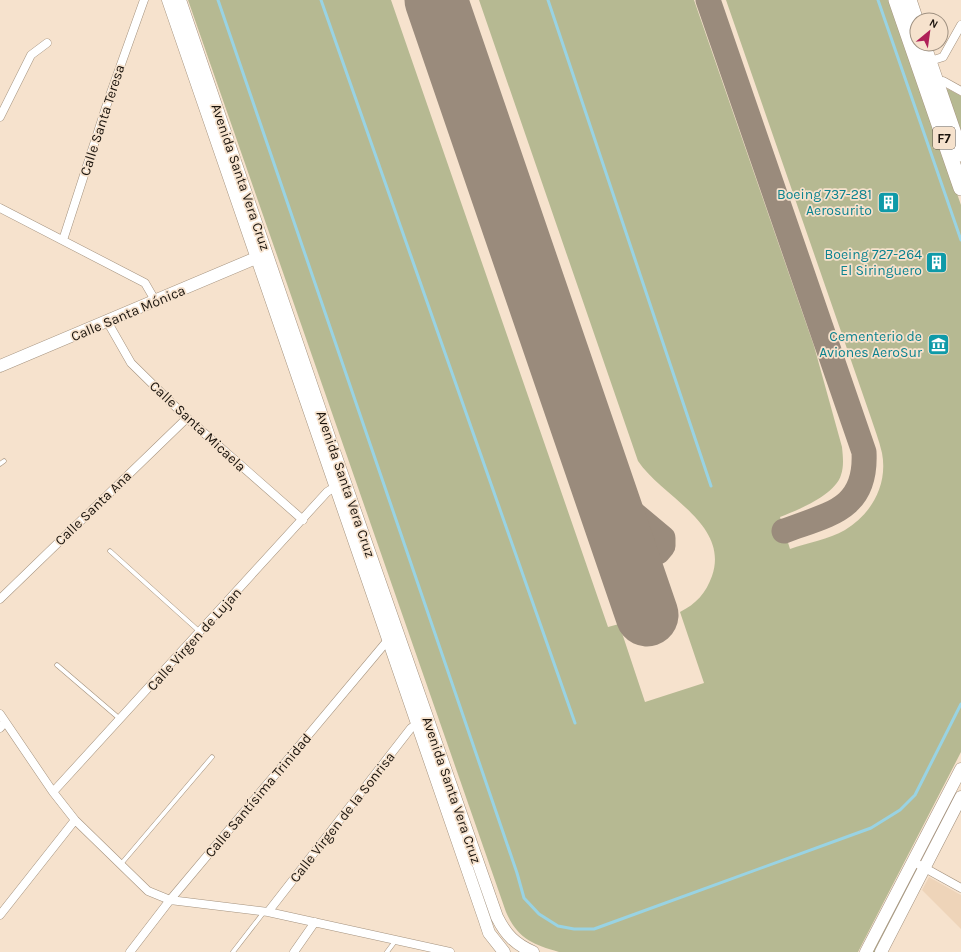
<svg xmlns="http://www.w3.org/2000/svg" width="961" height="952" viewBox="0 0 961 952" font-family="Karla,sans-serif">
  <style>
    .built { fill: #eed4b9 }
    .green { fill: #b6b992 }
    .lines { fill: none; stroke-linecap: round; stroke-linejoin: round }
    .stream { stroke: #99d3e3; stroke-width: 3 }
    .taxiway { stroke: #9a8b7c; stroke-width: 25 }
    .runway { stroke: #9a8b7c; stroke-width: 63 }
    .lane-casing { stroke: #a4927e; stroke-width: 5 }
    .street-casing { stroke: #a4927e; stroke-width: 9 }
    .secondary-casing { stroke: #a4927e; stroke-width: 13 }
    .highway-casing { stroke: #a4927e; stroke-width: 16 }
    .lane { stroke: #fff; stroke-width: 4 }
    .street { stroke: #fff; stroke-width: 8 }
    .secondary { stroke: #fff; stroke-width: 12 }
    .highway { stroke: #fff; stroke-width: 15 }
    .labels { text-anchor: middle; stroke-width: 3.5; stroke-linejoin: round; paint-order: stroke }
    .shield { fill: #f6e2cd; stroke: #5d5247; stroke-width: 1 }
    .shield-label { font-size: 13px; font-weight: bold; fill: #1b140d }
    .street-label { font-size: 14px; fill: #1b140d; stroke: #f6e2cd }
    .culture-label { font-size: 14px; fill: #0d838f; stroke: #f6e2cd; text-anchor: end }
  </style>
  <rect width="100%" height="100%" fill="#f6e2cd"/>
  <path class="built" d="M929 877 961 895V929L922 890Z"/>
  <path class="green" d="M188 0H391L608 627 619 624 645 702 704 683 680 612C696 604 706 593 712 576 730 524 661 496 638 461L479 0H694L814 346 842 447C843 457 844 466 841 475 835 495 798 510 780 517L790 549C807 543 829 539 845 530 872 514 888 484 882 453 879 440 874 427 870 415L726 0H889L961 205V752L858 952H559C532 944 518 939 506 912Z
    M948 89 961 96V143L945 90Z
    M916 869 918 870 875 952H872Z"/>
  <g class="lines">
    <path class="stream" d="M218 0 517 873 524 898 539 914 558 926 574 929H594L871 828 900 810 915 795 961 704
      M321 0 575 723
      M548 0 711 486
      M878 0 961 240"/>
    <path class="taxiway" d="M708 0 864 452C867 510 829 514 784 531
      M601 481 621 503 663 538V546L658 552"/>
    <path class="runway" d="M436 0 647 615"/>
    <defs>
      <path id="lane" d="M0 464 4 461
        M110 551 200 632
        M57 665 120 719
        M121 864 212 757
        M233 952 264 912
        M387 952 396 940"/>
      <path id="street" d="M927 62 943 57 961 25
        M935 84 943 81 961 91
        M0 117 31 55 47 43
        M0 208 145 283 156 302
        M63 240 109 98 144 0
        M107 321 131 363 187 418 303 520
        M0 599 187 418
        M0 714 53 792 75 820 148 891 170 900 268 912 450 952
        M0 728 5 722
        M53 792 327 492 335 487
        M914 862 961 888
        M268 912 411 728 417 724
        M0 915 75 820
        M130 952 170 900 388 640
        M294 952 315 922"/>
      <path id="secondary" d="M168 0 484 918 489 933 504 952
        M180 0 333 448 497 917C506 935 515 944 533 952
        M0 366 256 258
        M866 952 961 769
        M881 952 961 797"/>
      <path id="highway" d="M896 0 961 188
        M909 0 917 24
        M923 44 961 154"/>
    </defs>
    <use href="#lane" class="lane-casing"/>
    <use href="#street" class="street-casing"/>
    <use href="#secondary" class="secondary-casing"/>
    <use href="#highway" class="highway-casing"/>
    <use href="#lane" class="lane"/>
    <use href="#street" class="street"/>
    <use href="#secondary" class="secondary"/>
    <use href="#highway" class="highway"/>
  </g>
  <defs>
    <symbol id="building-square" viewBox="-11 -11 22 22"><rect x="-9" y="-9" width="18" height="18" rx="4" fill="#0f9aa8" stroke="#f6e2cd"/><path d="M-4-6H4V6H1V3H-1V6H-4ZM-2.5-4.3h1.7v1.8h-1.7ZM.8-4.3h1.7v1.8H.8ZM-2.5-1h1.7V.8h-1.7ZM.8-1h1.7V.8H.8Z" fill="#fff"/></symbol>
    <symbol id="museum-square" viewBox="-11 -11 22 22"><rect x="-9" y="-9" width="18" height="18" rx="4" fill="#0f9aa8" stroke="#f6e2cd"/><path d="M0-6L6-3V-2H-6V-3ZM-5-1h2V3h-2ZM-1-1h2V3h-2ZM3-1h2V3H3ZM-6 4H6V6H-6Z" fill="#fff"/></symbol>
  </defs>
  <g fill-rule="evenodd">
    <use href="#building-square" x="876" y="190" width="25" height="25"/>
    <use href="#building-square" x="924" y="250" width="25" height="25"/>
    <use href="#museum-square" x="926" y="332" width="25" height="25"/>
  </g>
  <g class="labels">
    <rect class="shield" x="933" y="127" width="22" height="22" rx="3"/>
    <g class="shield-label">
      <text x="944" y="143">F7</text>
    </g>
    <g class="street-label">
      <text transform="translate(102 120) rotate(-72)" y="5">Calle Santa Teresa</text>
      <text transform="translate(241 177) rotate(71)" y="5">Avenida Santa Vera Cruz</text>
      <text transform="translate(128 313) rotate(-23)" y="5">Calle Santa Mónica</text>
      <text transform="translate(198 426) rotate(43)" y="5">Calle Santa Micaela</text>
      <text transform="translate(346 484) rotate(71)" y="5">Avenida Santa Vera Cruz</text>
      <text transform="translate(93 508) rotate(-44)" y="5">Calle Santa Ana</text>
      <text transform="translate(194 639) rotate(-48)" y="5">Calle Virgen de Lujan</text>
      <text transform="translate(452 790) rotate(71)" y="5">Avenida Santa Vera Cruz</text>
      <text transform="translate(258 795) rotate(-50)" y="5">Calle Santísima Trinidad</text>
      <text transform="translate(342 817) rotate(-52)" y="5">Calle Virgen de la Sonrisa</text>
    </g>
    <g class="culture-label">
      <text x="872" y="199">Boeing 737-281<tspan x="872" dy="16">Aerosurito</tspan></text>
      <text x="922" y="259">Boeing 727-264<tspan x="922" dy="16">El Siringuero</tspan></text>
      <text x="922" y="341">Cementerio de<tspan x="922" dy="16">Aviones AeroSur</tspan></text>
    </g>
  </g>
  <g transform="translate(929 32) rotate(29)"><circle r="19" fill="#f6e2cd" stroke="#9e9080"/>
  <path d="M0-3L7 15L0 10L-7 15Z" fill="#af2058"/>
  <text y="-6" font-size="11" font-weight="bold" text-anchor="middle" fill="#1b140d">N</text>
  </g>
</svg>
